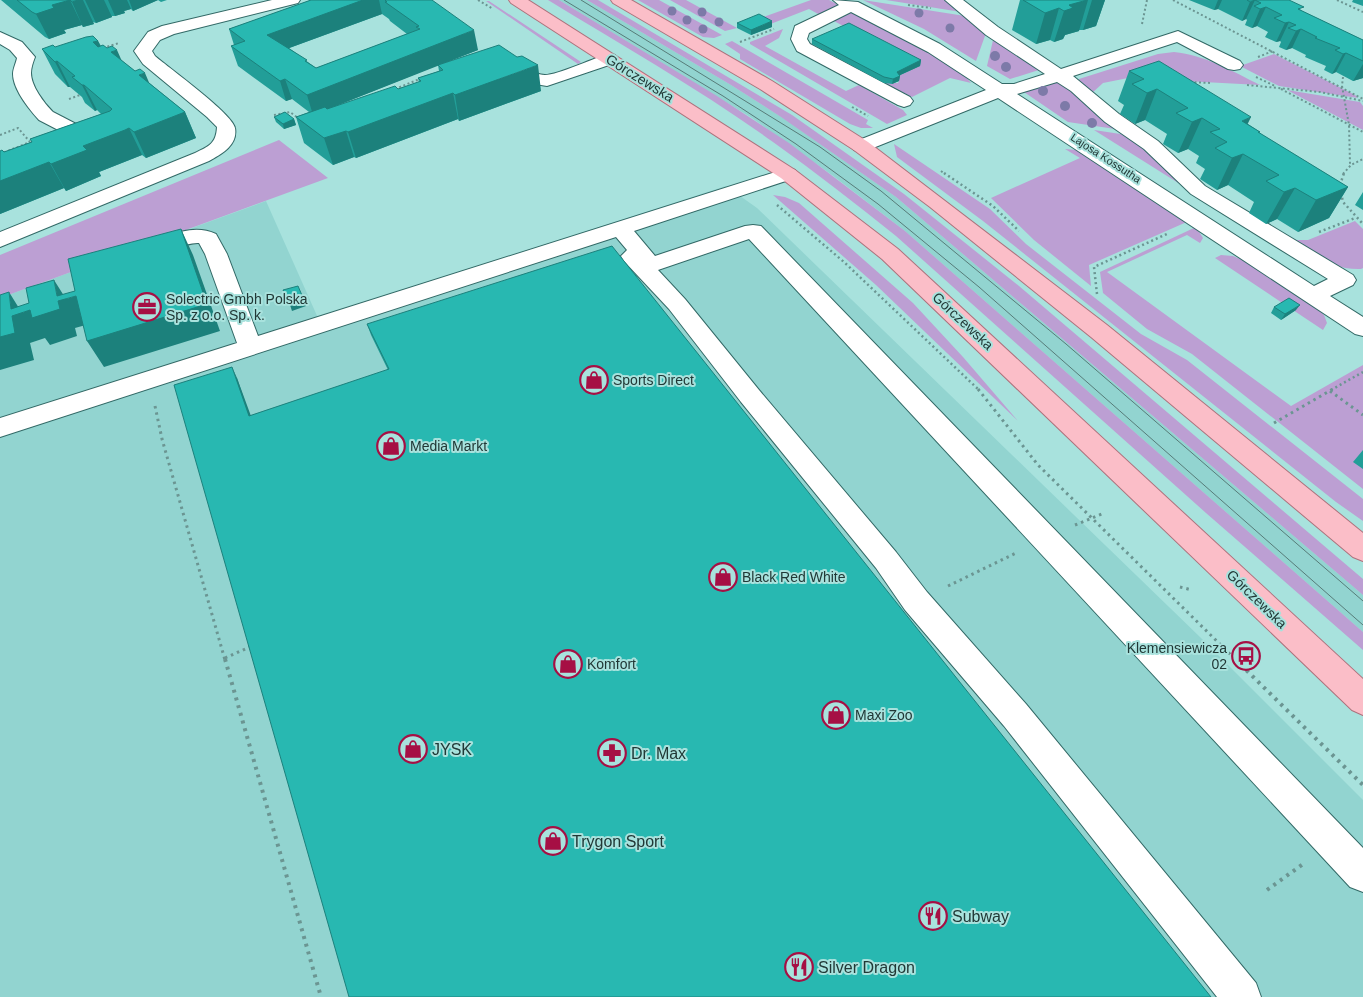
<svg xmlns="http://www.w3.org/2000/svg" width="1363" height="997" viewBox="0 0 1363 997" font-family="Arial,sans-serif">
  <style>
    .built { fill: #92d4d0 }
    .green { fill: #bc9fd3 }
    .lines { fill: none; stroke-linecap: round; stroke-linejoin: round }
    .minor-casing { stroke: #326966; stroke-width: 2 }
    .major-casing { stroke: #ad727d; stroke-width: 2 }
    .path-far3 { stroke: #6b9592; stroke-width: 2; stroke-dasharray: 2 2.5; stroke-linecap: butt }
    .path-far2 { stroke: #6b9592; stroke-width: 2.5; stroke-dasharray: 2 3; stroke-linecap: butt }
    .path-far1 { stroke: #6b9592; stroke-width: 3; stroke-dasharray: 2.5 4; stroke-linecap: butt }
    .path { stroke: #6b9592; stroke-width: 4; stroke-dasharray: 3 5; stroke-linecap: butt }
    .minor { fill: #fff; fill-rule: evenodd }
    .major { fill: #fbbec8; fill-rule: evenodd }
    .tram { stroke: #577c79; stroke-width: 1 }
    .tree { fill: #7d7aa8 }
    .wall { fill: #229e98; fill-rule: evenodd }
    .shaded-wall { fill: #1c817c }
    .building { fill: #28b8b1; stroke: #1c817c }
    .labels { text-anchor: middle; stroke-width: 4; stroke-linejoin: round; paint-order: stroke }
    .far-street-label { font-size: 11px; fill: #213836; stroke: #a8e2dd }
    .street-label { font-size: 14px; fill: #213836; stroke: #a8e2dd }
    .poi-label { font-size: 14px; fill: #213836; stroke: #a8e2dd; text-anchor: start }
    .near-poi-label { font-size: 16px; fill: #213836; stroke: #a8e2dd; text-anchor: start }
  </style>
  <rect width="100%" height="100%" fill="#a8e2dd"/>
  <path class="built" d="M559 0H587L731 85 786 120 896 197 1363 595V632L905 231 832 175 752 118Z
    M726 186 757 208 1200 637 1363 800V997H0V298L266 201 318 318Z"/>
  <path class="green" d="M548 0H559L717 96 789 143 905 231 1363 632V650L1206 513 896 236C856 204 815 172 773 142 701 90 623 46 548 0Z
    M587 0H598L792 115 904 194 1019 286 1363 579V595L896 197 781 117 731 85Z
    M638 0H659L722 35 714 38 703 37Z
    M670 0H686L737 28 725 31Z
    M811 0H829L839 5 820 15 809 9 768 25 758 19Z
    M863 0 965 16 986 33 976 61 924 29Z
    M886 0H946L961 12Z
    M486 1H489L581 62 578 64Z
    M848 13H855L916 44 966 77 971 83 950 78 912 97 884 83H898L899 81 896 77 919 66 832 20Z
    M783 29 779 38 765 46 846 91 859 85 903 110 907 115 887 124 750 44V42Z
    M994 36 1042 69 1010 79 987 66Z
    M732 41 868 120 866 124 873 128H861L850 124 740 59V54L725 44Z
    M1174 52C1205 55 1232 71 1260 85L1128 78 1103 83 1091 94 1079 81V79L1158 54Z
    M1274 54 1355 95 1358 98 1279 86 1240 66Z
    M1044 81 1060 82 1122 130 1068 122 1024 92Z
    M1287 90 1360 102 1363 106V130Z
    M1094 130 1127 135 1146 147 1191 191Z
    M279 140 328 178 0 298V255Z
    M894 144 990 209 1026 244 1141 334 1187 360 1363 499V521L1336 502 983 221 897 157Z
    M1065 149 1078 150 1189 221 1089 265 1091 286 1034 240 991 198 1080 158Z
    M773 195 785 197 799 203 913 303 963 357 1018 421 876 285Z
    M1355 221 1363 229V268L1361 269C1332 270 1316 255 1293 240H1308Z
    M1196 227 1203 238 1200 243 1187 235 1107 272 1291 406 1363 365V489L1192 354 1147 329 1103 293 1100 272Z
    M1221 255 1233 256 1245 261 1316 307 1324 315 1327 323 1323 330 1215 258Z"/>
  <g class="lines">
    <defs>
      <path id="minor" d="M272 0H300L298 3 174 34 160 40 152 51 155 56C169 68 233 114 235 128 238 145 222 154 209 161L0 247V232L195 153C209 146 216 144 217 127L207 117 143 64 134 51 148 32 162 26Z
        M833 0 858 2 940 44 1002 84H1014L1045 74 986 35 945 0H963L998 27 1061 69 1178 31 1240 61 1243 65 1240 69 1234 70 1228 69 1177 42 1073 76 1119 114 1158 141 1205 186 1353 275 1356 280 1353 285 1330 296 1363 317V336L1355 334 998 98 868 150 861 152 854 150 851 146 854 142 986 90 928 52 851 12 809 33 807 39 810 44 910 97 913 101 910 105 904 107 898 105 797 51 791 39 795 26 839 5ZM1057 82 1071 91 1105 122 1144 149 1191 194 1328 279 1314 286 1017 94Z
        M0 32 22 42 35 57C33 62 31 68 31 73 31 86 44 103 53 112L105 139 108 143 105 147 98 149 91 147 39 120C29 109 13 89 13 74 13 69 16 63 17 58L10 50 0 44Z
        M609 54 615 55 618 59 615 63 547 86 523 82 498 64 501 60C518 56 528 75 545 75 558 75 593 58 609 54Z
        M788 168 795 170 798 174 795 178 634 231 655 256 745 226 753 225 761 226 1363 848V892L1350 887 749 239 658 270 685 299 759 390 896 552 927 592 1026 704 1256 983 1261 997H1217L1004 726 905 610 876 568 741 402 669 309 624 261 621 256 627 250 616 237 0 437V418L237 343 205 254 199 243C179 242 161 261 141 256L138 251 141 246C165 238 191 222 216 234L227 254 258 336Z"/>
      <path id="major" d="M509 0H528L795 170 898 249 1363 679V715L1352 710 882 259 781 178 511 3Z
        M611 0H631L772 81 868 142 1107 325 1363 533V561L1353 557 1091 337 930 207 854 150 760 89 613 3Z"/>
    </defs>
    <use href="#minor" class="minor-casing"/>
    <use href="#major" class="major-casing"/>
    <path class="path-far3" d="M478 0 493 9
      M1173 0 1363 99
      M1337 0 1363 12
      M908 5 931 8
      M1142 24 1147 0
      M740 42 774 29
      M103 48 119 43
      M1258 57 1273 51
      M1256 77 1275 86
      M1343 77 1342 86 1349 125 1350 164
      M1190 82 1211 83
      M1247 85 1320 92 1363 101
      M395 89 422 78
      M1281 89 1363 132
      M69 99 80 95
      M852 107 868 116
      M274 115 290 112 298 118
      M0 135 18 128 30 142 34 141
      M0 154 30 142
      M941 171 945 174
      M1343 174 1351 165 1363 159"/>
    <path class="path-far2" d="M944 173 993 206 1019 231
      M1340 185 1344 173
      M1341 193 1343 202 1363 224
      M777 205 844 262 979 390
      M1319 232 1355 218
      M1097 294 1094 267 1169 233
      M1331 390 1363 372"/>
    <path class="path-far1" d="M978 389 1038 465 1236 660
      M1330 391 1363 415
      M155 406 162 439 225 660
      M1274 423 1333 389
      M1075 525 1104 513
      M948 586 1016 553
      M1180 587 1192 590
      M225 658 252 646"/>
    <path class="path" d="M225 659 321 997
      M1235 659 1363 785
      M1267 890 1303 864"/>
    <use href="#minor" class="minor"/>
    <use href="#major" class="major"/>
    <path class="tram" d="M564 0 723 96 796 144 878 204 979 287 1363 625
      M581 0 820 147 881 191 1066 344 1363 601"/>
  </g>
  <g class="tree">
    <circle cx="672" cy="11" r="4.5"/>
    <circle cx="702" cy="12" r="4.5"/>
    <circle cx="919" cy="13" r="4.5"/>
    <circle cx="687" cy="20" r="4.5"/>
    <circle cx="719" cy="22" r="4.5"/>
    <circle cx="950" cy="28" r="4.5"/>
    <circle cx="703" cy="29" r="4.5"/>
    <circle cx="995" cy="56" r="5"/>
    <circle cx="1006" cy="67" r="5"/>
    <circle cx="1043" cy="91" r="5"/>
    <circle cx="1065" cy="106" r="5"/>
    <circle cx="1092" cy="123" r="5"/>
  </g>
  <path class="wall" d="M1 0H167L161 2 158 0 133 11 131 9 124 11 125 13 115 16H112V17L96 23 93 22 94 24 83 27 82 25 64 30 66 33 49 39 45 37Z
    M311 0H432L478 50 441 64 541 91 459 121 458 119 356 158 354 157 333 165 304 143 296 117 309 112 292 99 286 101 238 66 231 46 234 45 229 29ZM382 14 389 19 390 21 407 34 316 68 289 48ZM438 65 439 71 418 78 419 82 398 89 336 106Z
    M1020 0H1105L1096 26 1083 30H1079V31L1065 35 1063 39 1054 42 1050 40 1036 44 1012 30Z
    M1189 0H1289L1302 11 1363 40V78L1353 81 1336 72 1332 74 1324 70 1326 66 1305 57 1306 55 1292 48 1286 50 1279 47 1281 42 1280 41 1276 42 1265 37 1268 32 1257 26 1252 28 1245 25 1247 20 1246 19 1242 21 1218 9 1214 10Z
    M1353 0H1363V6L1352 2Z
    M737 23 772 27 751 35 737 28Z
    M812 39 921 60 920 66 900 75 899 81 892 84 884 83 812 44Z
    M98 41 101 46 121 60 185 112 196 138 146 158 142 155 99 172 101 176 66 191 64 188 0 214V151L4 152 32 142 30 139 101 114 97 110 95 111 85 103 82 97 70 87H68L55 74 42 49Z
    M1129 71 1248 124 1260 132 1259 133 1348 187 1329 218 1298 232 1277 219 1266 224 1249 213 1254 202 1228 185 1217 190 1200 179 1205 169 1196 163 1199 156 1188 149 1178 153 1163 144 1167 134 1145 120 1135 124 1120 114 1124 105 1118 101Z
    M274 117 294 119 296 125 284 129 276 122Z
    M1363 192V210L1355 205Z
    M1274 307 1296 310 1281 320 1271 313Z
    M367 324 1211 997 174 385 237 378 250 416 388 370 371 335Z
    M1363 450V469L1353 462Z"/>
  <path class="shaded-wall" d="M70 0 82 25 64 30 66 33 49 39 36 14 52 5Z
    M78 0H83L94 24 83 27 72 2Z
    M85 0H104L112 17 96 23Z
    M108 0H127L131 9 124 11 125 13 115 16Z
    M129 0H158L133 11Z
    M363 0H379L382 14 273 54 267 35Z
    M1087 0H1088L1079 31 1065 35 1063 39 1054 42 1064 11 1069 5Z
    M1092 0H1105L1096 26 1083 30Z
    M1218 0H1222L1218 9 1214 10Z
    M1255 0 1246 19 1242 21 1250 2Z
    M1266 7 1257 26 1252 28 1260 9Z
    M1059 8 1050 40 1036 44 1045 13Z
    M772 21V27L751 35V30Z
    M1289 22 1280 41 1276 42 1285 23Z
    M1301 29 1292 48 1286 50 1296 31Z
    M474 30 478 50 313 115 307 95Z
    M98 41 110 66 93 42Z
    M117 50 128 75 111 52Z
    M1346 53 1336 72 1332 74 1343 54Z
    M921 60 920 66 896 77 897 72Z
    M57 61 70 87H68L55 62Z
    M1363 64V78L1353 81Z
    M538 65 541 91 459 121 455 95Z
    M145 73 156 99 139 75Z
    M900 76 899 81 892 84 893 79Z
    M285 79 292 99 286 101 280 81Z
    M82 85H84L97 110 95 111Z
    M1157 89 1145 120 1135 124 1147 93Z
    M453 93 458 119 356 158 348 132Z
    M185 112 196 138 146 158 134 132Z
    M1251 117 1236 148 1242 121Z
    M1202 118 1188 149 1178 153 1192 122Z
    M294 119 296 125 284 129 283 124Z
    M129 128 142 155 99 172 101 176 66 191 51 164 83 146Z
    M346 131 354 157 333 165 324 138Z
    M1243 154 1228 185 1217 190 1232 158Z
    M49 162 64 188 0 214V181Z
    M1348 187 1329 218 1298 232 1316 200Z
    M1295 188 1277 219 1266 224 1284 192Z
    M181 229 193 255 220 331 104 367 87 341Z
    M54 280 66 299 76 296 93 323 75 328 77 336 50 345 45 338 30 343 34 360 0 370V337L11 309 9 292 22 313 57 296Z
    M304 300 306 306 292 311 290 305Z
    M1300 305 1296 310 1281 320 1285 314Z
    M232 367 237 378 255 427 249 416Z"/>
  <path class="building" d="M17 0H70L52 5 54 8 36 14 32 12Z
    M70 0H78L72 2Z
    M311 0H363L267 35 307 60 305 61 316 68 420 29 416 27 419 26 385 2H387L385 0H432L474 30 307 95 285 79 280 81 231 46 245 41 229 29Z
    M1023 0H1087L1069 5 1073 8 1064 11 1059 8 1045 13Z
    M1247 0H1289L1304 7 1298 9 1363 40V61L1346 53 1343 54 1335 50 1340 48 1315 38 1317 37 1301 29 1296 31 1288 28 1296 25 1289 22 1285 23 1274 18 1282 15 1266 7 1260 9 1254 6 1261 3 1255 0 1250 2Z
    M759 14 772 21 751 30 737 23Z
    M849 23 921 60 897 72 900 76 893 79 884 77 812 39Z
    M93 36 98 41 93 42 98 47 103 45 107 48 112 46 117 50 111 52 135 71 140 69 145 73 139 75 185 112 134 132 129 128 125 130 83 146 87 150 51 164 49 162 0 181V151L2 150 4 152 32 142 30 139 110 111 112 109 84 85H82L72 77 75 76 57 61 55 62 42 49 53 45 55 47 86 37Z
    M499 45 517 57 522 56 538 65 455 95 453 93 348 132 346 131 324 138 296 117 325 107 327 109 395 86 398 89 421 81 418 78 443 70 438 65Z
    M1159 61 1251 117 1242 121 1260 132H1258L1348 187 1316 200 1295 188 1284 192 1266 181 1279 175 1243 154 1232 158 1215 148 1227 142 1210 132 1220 129 1202 118 1192 122 1176 113 1188 108 1157 89 1147 93 1132 84 1144 79 1129 71Z
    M285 112 294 119 283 124 274 117Z
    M181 229 207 304 87 341 76 296 58 301 60 309 32 318 30 310 12 316 15 333 0 337V295L9 292 11 309 29 303 26 288 54 280 57 296 75 291 68 259Z
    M612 246 1211 997H349L174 385 232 367 249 416 389 369 367 324Z
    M298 286 304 300 290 305 283 290Z
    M1289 298 1300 305 1285 314 1274 307Z"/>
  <defs>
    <symbol id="office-ring" viewBox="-11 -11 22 22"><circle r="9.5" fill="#a8e2dd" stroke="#a60f44" stroke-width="1.5"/><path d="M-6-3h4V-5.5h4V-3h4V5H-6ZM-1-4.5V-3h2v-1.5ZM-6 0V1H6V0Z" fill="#a60f44"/></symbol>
    <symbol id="shop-ring" viewBox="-11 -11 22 22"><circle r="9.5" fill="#a8e2dd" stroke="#a60f44" stroke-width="1.5"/><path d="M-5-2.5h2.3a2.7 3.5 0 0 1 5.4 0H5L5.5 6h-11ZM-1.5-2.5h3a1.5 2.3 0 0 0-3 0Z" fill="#a60f44"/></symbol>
    <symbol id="bus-ring" viewBox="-11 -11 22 22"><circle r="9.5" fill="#a8e2dd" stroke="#a60f44" stroke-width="1.5"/><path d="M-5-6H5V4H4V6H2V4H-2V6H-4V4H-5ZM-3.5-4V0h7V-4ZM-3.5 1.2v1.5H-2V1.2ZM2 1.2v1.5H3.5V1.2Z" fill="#a60f44"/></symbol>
    <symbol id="pharmacy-ring" viewBox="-11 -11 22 22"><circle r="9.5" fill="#a8e2dd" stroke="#a60f44" stroke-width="1.5"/><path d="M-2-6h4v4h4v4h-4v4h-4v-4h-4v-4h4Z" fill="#a60f44"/></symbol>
    <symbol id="restaurant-ring" viewBox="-11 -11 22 22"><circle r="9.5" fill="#a8e2dd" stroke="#a60f44" stroke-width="1.5"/><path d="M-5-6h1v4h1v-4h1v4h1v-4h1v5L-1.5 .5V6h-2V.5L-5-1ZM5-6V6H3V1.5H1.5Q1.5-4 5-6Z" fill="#a60f44"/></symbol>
  </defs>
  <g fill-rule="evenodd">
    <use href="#office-ring" x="131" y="291" width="32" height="32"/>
    <use href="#shop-ring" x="578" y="364" width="32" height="32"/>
    <use href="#shop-ring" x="375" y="430" width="32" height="32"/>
    <use href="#shop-ring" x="707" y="561" width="32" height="32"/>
    <use href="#bus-ring" x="1230" y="640" width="32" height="32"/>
    <use href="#shop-ring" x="552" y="648" width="32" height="32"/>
    <use href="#shop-ring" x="820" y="699" width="32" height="32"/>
    <use href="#shop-ring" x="397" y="733" width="32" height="32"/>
    <use href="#pharmacy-ring" x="596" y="737" width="32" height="32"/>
    <use href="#shop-ring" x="537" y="825" width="32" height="32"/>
    <use href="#restaurant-ring" x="917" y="900" width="32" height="32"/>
    <use href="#restaurant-ring" x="783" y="951" width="32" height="32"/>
  </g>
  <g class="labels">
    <g class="far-street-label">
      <text transform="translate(1106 158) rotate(33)" y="4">Lajosa Kossutha</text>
    </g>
    <g class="street-label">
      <text transform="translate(640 78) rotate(32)" y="5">Górczewska</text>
      <text transform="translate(963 321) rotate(43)" y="5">Górczewska</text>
      <text transform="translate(1257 599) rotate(44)" y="5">Górczewska</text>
    </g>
    <g class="poi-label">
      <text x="166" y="304">Solectric Gmbh Polska<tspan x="166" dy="16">Sp. z o.o. Sp. k.</tspan></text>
      <text x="613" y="385">Sports Direct</text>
      <text x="410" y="451">Media Markt</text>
      <text x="742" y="582">Black Red White</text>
      <text x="1227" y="653" text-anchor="end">Klemensiewicza<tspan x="1227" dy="16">02</tspan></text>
      <text x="587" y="669">Komfort</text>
      <text x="855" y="720">Maxi Zoo</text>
    </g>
    <g class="near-poi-label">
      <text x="432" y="755">JYSK</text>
      <text x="631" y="759">Dr. Max</text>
      <text x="572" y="847">Trygon Sport</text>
      <text x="952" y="922">Subway</text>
      <text x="818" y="973">Silver Dragon</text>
    </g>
  </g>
</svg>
